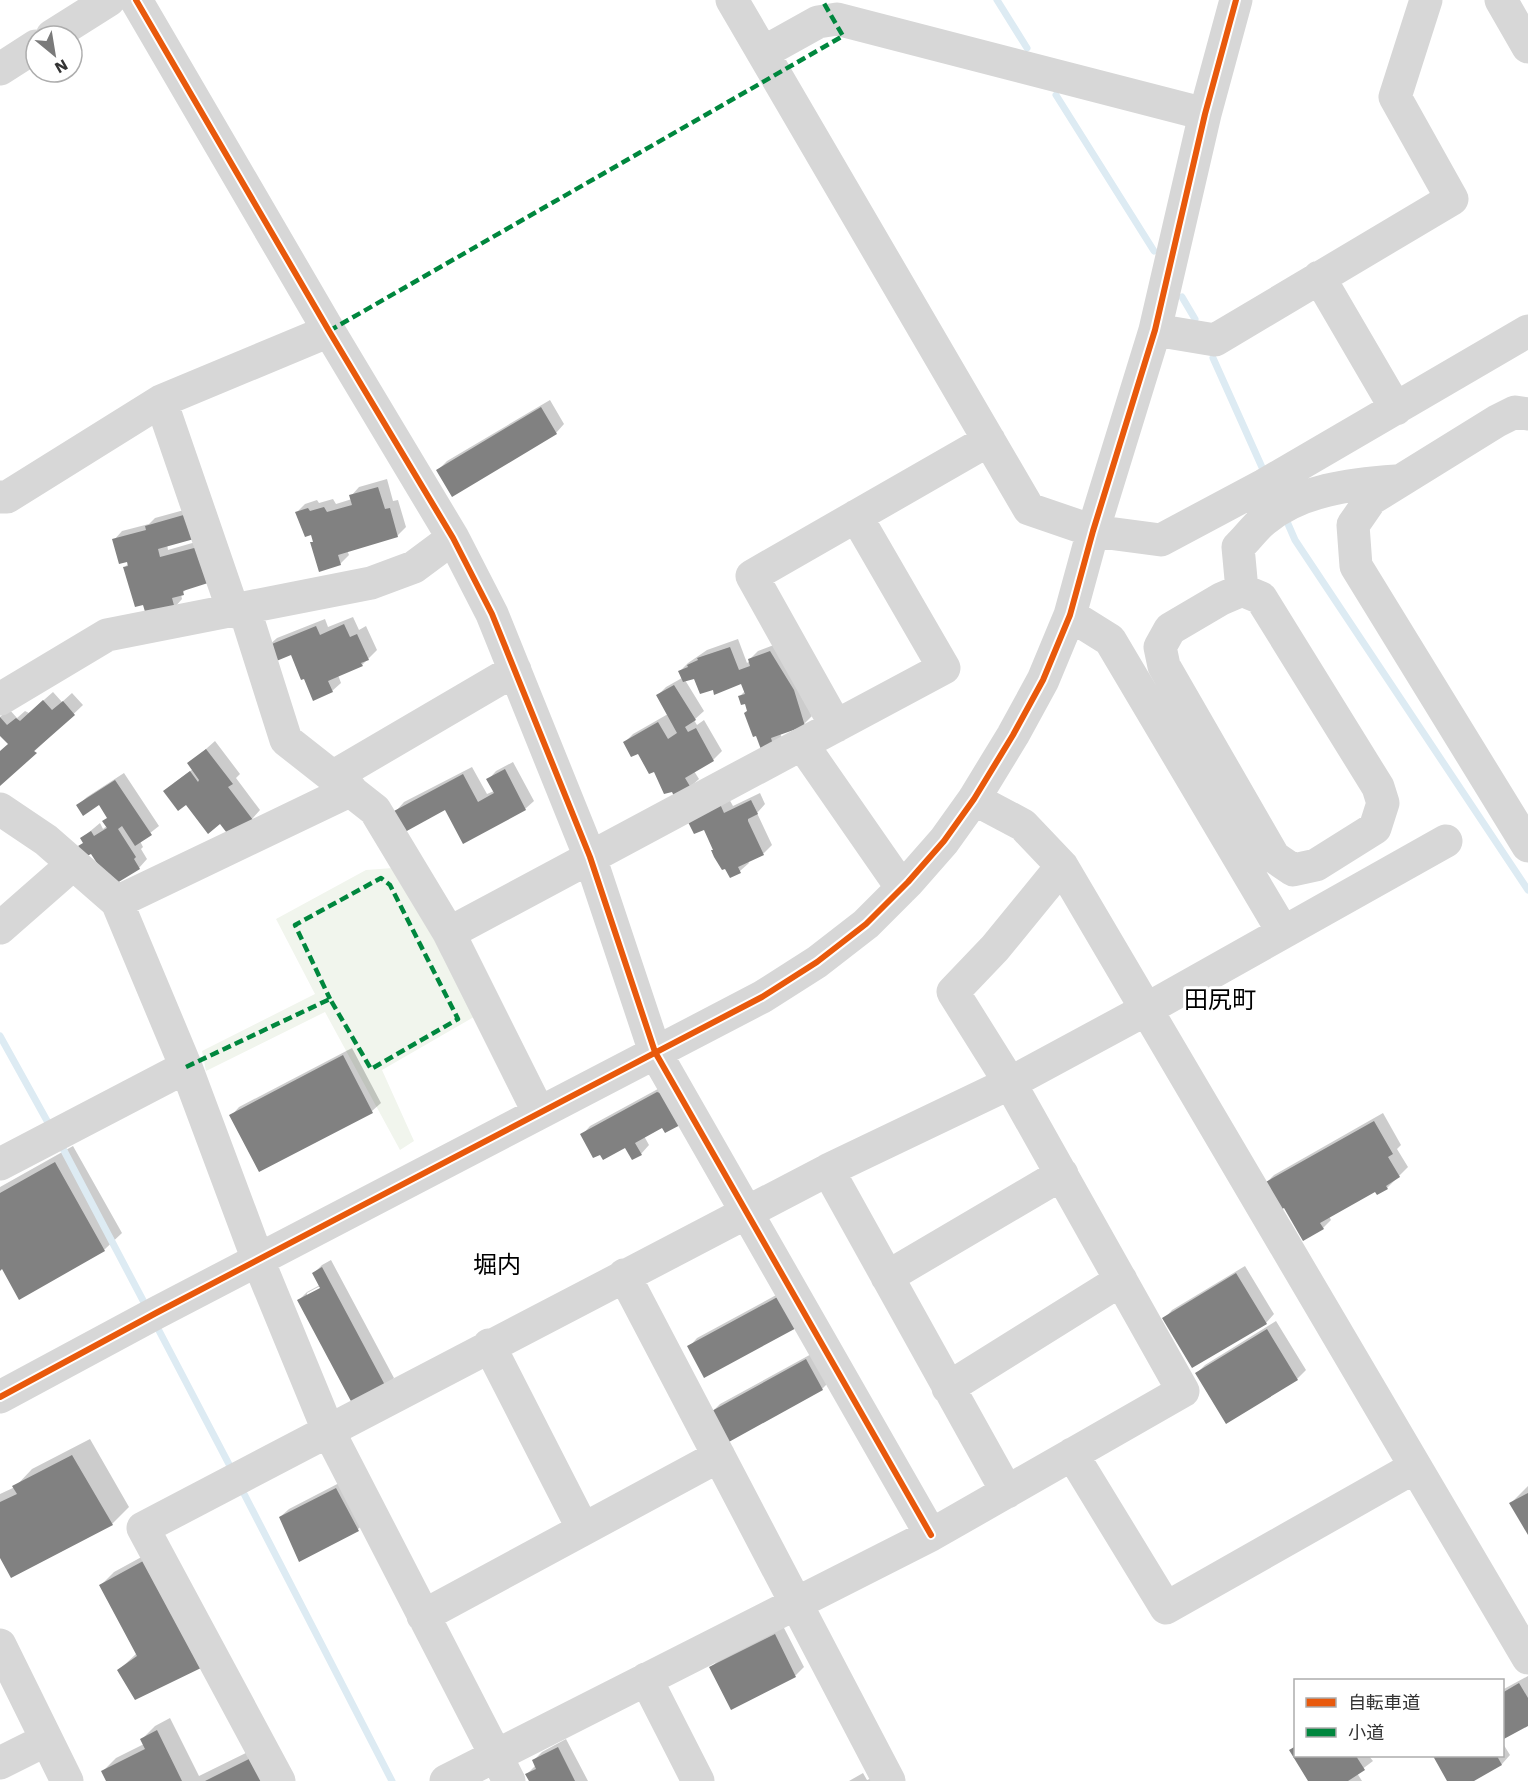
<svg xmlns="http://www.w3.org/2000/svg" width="1528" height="1781" viewBox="0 0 1528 1781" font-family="'Work Sans','Noto Sans JP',sans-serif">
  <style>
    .green { fill: #f1f5ed }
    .shadow { fill: #0003; fill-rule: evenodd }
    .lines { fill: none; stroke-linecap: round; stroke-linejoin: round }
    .stream { stroke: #ddebf3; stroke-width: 7 }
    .building { fill: #818181 }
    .minor { stroke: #d7d7d7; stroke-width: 33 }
    .quiet { stroke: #00873e; stroke-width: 4.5; stroke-dasharray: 9 4.5; stroke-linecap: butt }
    .cycleway-casing { stroke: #fff; stroke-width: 10 }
    .cycleway { stroke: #e8590c; stroke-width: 6 }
    .labels { text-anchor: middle; stroke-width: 6; stroke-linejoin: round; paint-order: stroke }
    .quarter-label { font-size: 24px; fill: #000; stroke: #fff }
  </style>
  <rect width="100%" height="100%" fill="#fff"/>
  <path class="green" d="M393 868 479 1014 382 1070 414 1141 400 1150 325 1012 206 1071 202 1051 315 994 276 919 366 870Z"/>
  <path class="shadow" d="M550 400 564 424 556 433 438 470 447 461Z
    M387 479 393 501 398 500 406 527 397 536 347 550 349 555 340 564 312 543 314 540 312 533 297 512 305 504 317 500 319 503 333 499 336 504 352 499 351 496 359 487Z
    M195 507 167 544 168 550 206 539 189 587 181 594 182 599 174 608 125 567 129 563 114 540 122 531 149 524 155 518Z
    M353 617 359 630 366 626 377 650 362 665 338 675 341 683 332 691 292 653 268 646 277 638 325 619 328 627Z
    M738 639 747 663 750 661V659L758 651 779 643 812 716 804 724 780 733 782 738 774 747 749 710 746 702 739 697 745 691 742 682 714 688 695 677 685 680 704 711 694 720 697 725 704 720 722 751 713 760 694 771 699 779 690 787 654 770 638 752 624 743 633 734 668 714 657 696 666 687 682 678 679 672 688 663 707 650Z
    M53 692 62 702 72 693 83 705 0 784V753L9 744 0 733V717L9 709 17 718 25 711 29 713Z
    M215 741 240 774 236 778 260 810 252 819 221 822 174 783 193 769 189 764Z
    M513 762 534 801 525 809 446 808 396 811 404 802 472 767 487 794 494 791 488 780 496 771Z
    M124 773 159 826 140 841 143 847 141 849 147 859 139 868 84 842 82 838 100 823 103 829 107 826 108 817 100 803 78 805 87 797Z
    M760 793 765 804 757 813 772 845 764 853 748 861 749 863 740 871 730 876 704 828 695 832 728 797 733 806Z
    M352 1048 381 1103 372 1111 231 1116 239 1107Z
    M667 1084 662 1126 644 1136 649 1145 641 1154 625 1146 582 1135 590 1126Z
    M1383 1113 1401 1145 1397 1149 1408 1167 1387 1188 1378 1193 1375 1190 1329 1216 1331 1220 1323 1228 1285 1206 1266 1183 1274 1175Z
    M73 1146 122 1233 104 1250 0 1269V1187Z
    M331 1260 394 1378 385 1386 299 1300 307 1292 320 1285 314 1273 322 1265ZM326 1283 327 1286 307 1297V1293Z
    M1245 1266 1274 1314 1266 1323 1164 1319 1172 1310Z
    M791 1287 807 1316 689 1347 697 1338Z
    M1276 1321 1306 1370 1297 1379 1227 1422 1197 1373 1205 1365Z
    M815 1352 830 1381 822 1389 712 1412 720 1404Z
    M90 1439 129 1507 112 1524 0 1555V1494L15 1487 32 1469Z
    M345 1480 367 1521 358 1529 300 1560 280 1517 289 1509Z
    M1528 1486V1532L1511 1503Z
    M158 1548 200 1667 119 1670 137 1653 101 1585 114 1572Z
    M783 1626 804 1667 796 1675 732 1708 711 1667 720 1659Z
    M1528 1676V1724L1502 1739V1690Z
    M170 1718 199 1776 272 1740 293 1781H108L103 1771 116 1758 144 1744 142 1739 155 1726Z
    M566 1739 588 1781H530L527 1774 536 1765 534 1760 542 1752Z
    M1502 1742 1510 1755 1502 1764 1471 1781H1449L1435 1756H1502Z
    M1296 1745V1756H1369L1373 1761 1357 1773 1362 1781H1310L1291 1750Z
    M863 1773 867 1780 872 1778 873 1781H849Z"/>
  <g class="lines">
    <path class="stream" d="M997 0 1027 48
      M1056 95 1154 251
      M1182 297 1195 319
      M1213 358 1265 474
      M1285 517 1295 540 1528 890
      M0 1036 51 1128
      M60 1143 147 1308
      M155 1323 232 1470
      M240 1486 392 1781"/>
  </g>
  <path class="building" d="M541 407 557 434 452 497 436 470Z
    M378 487 385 509 390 508 398 537 338 555 341 565 319 572 310 542H313L311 535 305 537 295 512 308 508 310 511 324 507 327 512 352 505 349 495Z
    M187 514 194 539 158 549 160 557 198 547 208 583 183 591 184 595 172 598 175 609 146 615 143 605 135 607 123 567 128 566 127 562 119 564 112 539 146 530 145 526Z
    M344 624 350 637 357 634 369 660 361 663 363 666 328 681 333 692 313 701 304 679 301 680 291 655 274 662 267 646 316 626 320 635Z
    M730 647 739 670 750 666 748 659 770 651 794 690 805 726 771 738 774 748 762 752 756 736 753 737 744 713 747 711 745 704 741 705 738 696 745 694 741 684 714 695 713 690 700 694 694 679 683 682 678 671 688 667 687 665 698 660 697 658Z
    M674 685 696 720 685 727 688 732 696 728 714 761 685 778 691 788 675 798 672 792 664 794 654 772 649 774 638 754 631 757 623 742 658 722 668 739 677 733 656 695Z
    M43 700 52 710 63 701 75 715 34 751 37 753 0 786V751L8 744 0 736V717L7 725 16 718 20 721Z
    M206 749 233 784 228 787 253 820 230 837 220 824 208 834 186 805 178 811 163 791 190 771 198 782 199 780 187 763Z
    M505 769 526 810 463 844 445 810 405 832 394 811 463 774 478 802 494 793 486 779Z
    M115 780 152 835 135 846 122 826 118 829 136 857 134 859 140 869 112 886 91 854 85 857 78 846 83 843 80 838 91 831 94 836 107 828 102 821 107 818 99 805 83 816 76 805Z
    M751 800 758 814 748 819V821L764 855 738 867 741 873 730 878 725 869 722 870 714 857 711 850H713L704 830 694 834 687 820 720 804 724 813Z
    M343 1055 373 1113 259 1172 229 1115Z
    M657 1092 669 1096 684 1123 665 1133 662 1128 635 1143 642 1155 632 1160 625 1148 603 1160 600 1155 593 1158 580 1134Z
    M1374 1121 1393 1154 1388 1157 1400 1177 1386 1186 1388 1189 1377 1195 1375 1192 1320 1223 1324 1229 1303 1241 1284 1208 1280 1210 1264 1183Z
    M55 1162 105 1251 19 1300 2 1269 0 1271V1193Z
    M322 1267 386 1387 353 1405 297 1300 320 1288 312 1273Z
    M1236 1273 1267 1324 1192 1368 1162 1318Z
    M783 1294 800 1326 704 1378 687 1346Z
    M1267 1329 1298 1380 1226 1424 1195 1373Z
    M806 1359 823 1390 727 1443 710 1412Z
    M72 1455 113 1525 11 1578 0 1558V1502L17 1494 12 1486Z
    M336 1488 359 1531 299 1562 279 1517Z
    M1528 1493V1535L1509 1503Z
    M145 1560 201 1668 135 1700 117 1670 137 1656 99 1585Z
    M775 1634 796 1677 731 1710 709 1667Z
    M1519 1683 1528 1698V1726L1502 1740V1693Z
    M157 1730 182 1781H106L101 1771 145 1749 140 1739Z
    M1296 1746V1756H1356L1365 1770 1348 1781H1308L1289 1750Z
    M558 1747 575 1781H529L525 1774 536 1769 532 1760Z
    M255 1756 267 1781H205Z
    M1433 1756H1497L1502 1765 1474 1781H1447Z"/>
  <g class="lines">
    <path class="minor" d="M136 0 329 331 453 538 492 614 590 857 655 1052 931 1535
      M732 0 1029 509 1093 531 1161 540 1264 485 1528 331
      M1501 0 1528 47
      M52 36 109 0
      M764 52 818 22 837 19 1205 114
      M0 69 36 46
      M1319 277 1396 409
      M1155 330 1215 340 1452 199 1395 97 1426 0
      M161 401 233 610 247 617 286 740 375 810 449 933
      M1528 414 1515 412 1497 421 1371 499 1353 525 1356 566 1528 846
      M0 497H7L161 401 329 331
      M1242 590 1261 598 1378 787 1383 803 1375 828 1316 865 1293 870 1274 857 1164 666 1160 647 1170 629 1221 599Z
      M1242 590 1238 547C1247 539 1254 528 1264 520 1300 490 1351 484 1396 481
      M1070 615 1110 640 1283 932
      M0 699 107 635 371 583 414 567 453 538
      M836 726 752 576 989 440
      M802 744 902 888
      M334 776 515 670
      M351 790 117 902 186 1067 258 1260 328 1430 509 1781
      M974 799 1023 825 1062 866 1528 1658
      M0 809 46 840 117 902
      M0 928 73 864
      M539 1113 449 933 944 668 856 516
      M0 1164 186 1067
      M828 1170 1007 1492
      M624 1275 889 1781
      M887 1277 1062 1174
      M489 1345 583 1529
      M948 1388 1121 1280
      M0 1397 156 1313 762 997 817 962 866 924 908 882 944 841 974 799 1013 735 1043 680 1070 615 1093 531 1155 330 1205 114 1236 0
      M1072 1454 1166 1608 1415 1467
      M423 1616 719 1456
      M0 1645 67 1781
      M646 1679 698 1781
      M0 1763 46 1740
      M279 1781 143 1528 828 1170 1010 1083 1147 1009 1446 841
      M446 1781 931 1535 1183 1391 1010 1083 953 992 995 948 1062 866"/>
    <path class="quiet" d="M329 331 843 36 822 0
      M186 1067 330 999 371 1069 458 1019 390 885 381 878 295 925 330 999"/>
    <defs>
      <path id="cycleway" d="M136 0 329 331 453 538 492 614 590 857 655 1052 931 1535
        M0 1397 156 1313 762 997 817 962 866 924 908 882 944 841 974 799 1013 735 1043 680 1070 615 1093 531 1155 330 1205 114 1236 0"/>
    </defs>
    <use href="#cycleway" class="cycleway-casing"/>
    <use href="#cycleway" class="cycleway"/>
  </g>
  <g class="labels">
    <g class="quarter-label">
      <text x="1220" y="1008">田尻町</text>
      <text x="497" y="1273">堀内</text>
    </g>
  </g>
  <rect x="1294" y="1679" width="210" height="78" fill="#ffffff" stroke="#adadad" stroke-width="1.5"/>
  <rect x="1306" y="1698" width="30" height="9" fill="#e8590c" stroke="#adadad" stroke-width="1.5"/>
  <text x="1348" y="1709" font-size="18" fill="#333333">自転車道</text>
  <rect x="1306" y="1728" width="30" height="9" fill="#00873e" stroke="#adadad" stroke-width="1.5"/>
  <text x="1348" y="1739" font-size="18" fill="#333333">小道</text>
  <g transform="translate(54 54) rotate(150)"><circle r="28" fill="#ffffff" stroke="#adadad" stroke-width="1.5"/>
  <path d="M0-4.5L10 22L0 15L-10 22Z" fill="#7a7a7a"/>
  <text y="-9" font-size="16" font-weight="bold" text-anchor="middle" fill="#333333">N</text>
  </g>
</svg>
